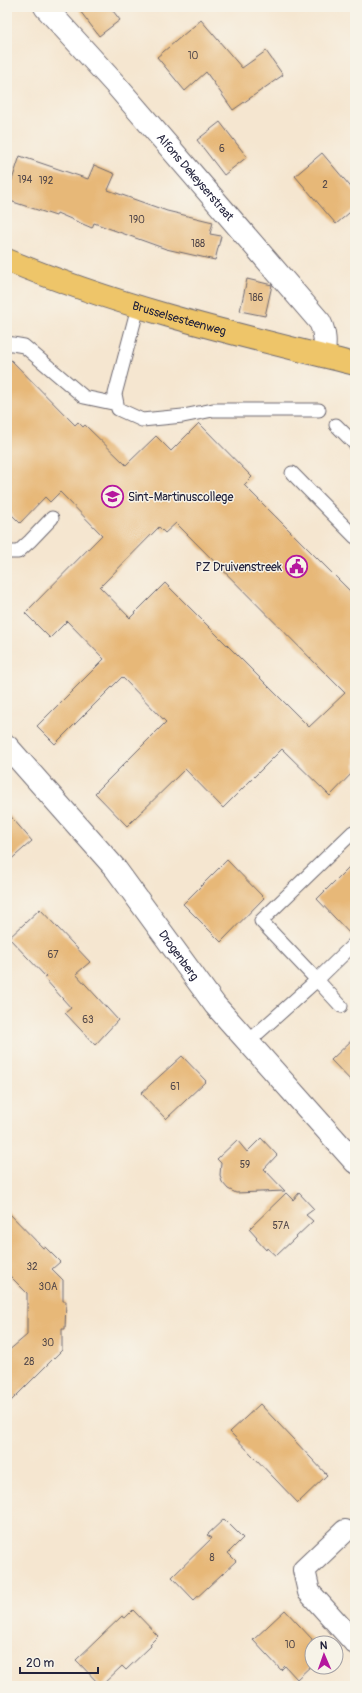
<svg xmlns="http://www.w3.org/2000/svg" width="362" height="1693" viewBox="0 0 362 1693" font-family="Pangolin,sans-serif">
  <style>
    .building { fill: #e7b878; fill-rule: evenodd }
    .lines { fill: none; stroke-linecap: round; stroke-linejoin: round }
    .service-casing { stroke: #6c676f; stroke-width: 15 }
    .minor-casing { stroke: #6c676f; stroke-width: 24 }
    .primary-casing { stroke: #6c676f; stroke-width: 24 }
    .service { stroke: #fff; stroke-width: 13 }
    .minor { stroke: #fff; stroke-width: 22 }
    .primary { stroke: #eec569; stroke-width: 22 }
    .labels { text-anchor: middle; stroke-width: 3; stroke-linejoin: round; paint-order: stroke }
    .number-label { font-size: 10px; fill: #53484a }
    .street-label { font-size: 12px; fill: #22223b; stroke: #f7f3e8 }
    .poi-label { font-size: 12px; fill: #22223b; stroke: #f7f3e8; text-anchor: start }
  </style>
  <rect width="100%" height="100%" fill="#f7f3e8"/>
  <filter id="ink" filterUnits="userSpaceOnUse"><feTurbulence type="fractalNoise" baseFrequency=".025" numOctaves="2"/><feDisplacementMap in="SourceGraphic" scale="8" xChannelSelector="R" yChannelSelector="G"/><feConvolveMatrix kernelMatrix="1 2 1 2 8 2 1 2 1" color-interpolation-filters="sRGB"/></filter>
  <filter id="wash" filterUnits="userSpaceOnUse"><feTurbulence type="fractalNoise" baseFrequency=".012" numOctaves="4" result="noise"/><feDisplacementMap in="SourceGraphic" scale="16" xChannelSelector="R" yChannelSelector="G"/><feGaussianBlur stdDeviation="0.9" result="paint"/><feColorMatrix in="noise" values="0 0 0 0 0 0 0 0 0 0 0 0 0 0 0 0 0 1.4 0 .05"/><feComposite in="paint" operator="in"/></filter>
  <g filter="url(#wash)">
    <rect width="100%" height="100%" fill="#f5e6d0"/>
    <g id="blocks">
      <path class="building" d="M77 7H110L120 20 99 36Z
        M201 20 242 68 266 51 283 75 233 110 206 72 185 91 157 57Z
        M220 122 247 157 224 175 197 140Z
        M322 153 355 192V208L336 224 295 176Z
        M20 156 88 179 94 165 115 174 108 190 167 211 213 222 210 234 221 236 215 260 166 249 94 223 92 228 57 213 56 216 7 200V195Z
        M247 279 272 285 265 316 240 311Z
        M7 356 75 425 78 422 83 427 85 425 126 465 156 436 171 451 199 423 252 477 244 485 355 596V770L330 796 282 749 223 808 185 769 127 826 95 793 166 722 122 677 55 744 37 726 104 659 67 621 50 638 25 613 102 535 60 492 50 502 45 497 20 523 7 510ZM176 523 345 693 309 727 165 583 130 618 100 587 159 527 165 533Z
        M7 812 32 841 7 863Z
        M227 860 264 898 221 942 183 904Z
        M355 861V935L352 936 317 899Z
        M40 909 90 962 76 974 118 1020 95 1045 65 1013 71 1008 45 979 46 977 9 938Z
        M355 1037V1085L331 1060Z
        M182 1056 206 1081 166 1119 141 1093Z
        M261 1138 277 1155 264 1169 285 1191 236 1193 228 1189 222 1182 220 1175 221 1163 217 1159 237 1140 247 1152Z
        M286 1193 293 1200 299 1193 314 1209 306 1215 313 1221 276 1256 267 1248 266 1250 256 1239 257 1238 249 1229Z
        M7 1211 43 1248 45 1247 60 1262 52 1269 63 1280V1301H66L65 1329H62V1350L7 1405V1352L27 1335V1293L7 1273Z
        M260 1404 327 1475 298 1503 230 1432Z
        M224 1519 243 1538 228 1553 236 1561 194 1600 172 1577 212 1538 207 1535Z
        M133 1610 158 1636 150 1644 151 1646 126 1670 122 1666 101 1686 76 1660 122 1616 125 1618Z
        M285 1610 312 1639V1665L297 1679 285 1666 281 1670 253 1640Z"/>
    </g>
  </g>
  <g filter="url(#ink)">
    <use href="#blocks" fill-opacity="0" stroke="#6c676f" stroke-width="1"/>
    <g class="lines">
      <defs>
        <path id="service" d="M138 307 115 394 118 409 142 420 183 416 213 410H319
          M7 343 24 346 84 397 117 404
          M336 425 355 444
          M292 473 355 537
          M7 552H18L30 541 52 518
          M341 1006 317 980 355 943
          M248 1042 317 980 261 921 353 832"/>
        <g id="minor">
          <path id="s1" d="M45 7 115 84 320 322C326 334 325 344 324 356"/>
          <path id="s2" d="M7 746 115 868 215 1005 355 1162"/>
          <path d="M345 1531 304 1570 309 1592 355 1643"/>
        </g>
        <g id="primary">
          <path id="s3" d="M7 260C119 307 238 335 355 364"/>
        </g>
      </defs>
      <use href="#service" class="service-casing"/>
      <use href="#minor" class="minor-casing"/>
      <use href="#primary" class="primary-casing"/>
      <use href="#service" class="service"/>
      <use href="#minor" class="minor"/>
      <use href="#primary" class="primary"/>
    </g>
  </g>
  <defs>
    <symbol id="school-ring" viewBox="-11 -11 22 22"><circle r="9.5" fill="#f7f3e8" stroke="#b5179e" stroke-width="1.5"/><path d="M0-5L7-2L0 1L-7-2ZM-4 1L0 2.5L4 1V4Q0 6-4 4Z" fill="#b5179e"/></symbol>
    <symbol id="civic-ring" viewBox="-11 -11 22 22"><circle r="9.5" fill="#f7f3e8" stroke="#b5179e" stroke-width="1.5"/><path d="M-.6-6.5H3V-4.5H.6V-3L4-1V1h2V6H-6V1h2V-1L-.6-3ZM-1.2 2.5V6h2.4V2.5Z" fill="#b5179e"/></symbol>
  </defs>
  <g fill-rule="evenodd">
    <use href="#school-ring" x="100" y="484" width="25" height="25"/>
    <use href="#civic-ring" x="284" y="554" width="25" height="25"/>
  </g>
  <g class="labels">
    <g class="number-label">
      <text x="193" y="59">10</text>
      <text x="222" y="152">6</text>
      <text x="25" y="183">194</text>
      <text x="46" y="184">192</text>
      <text x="325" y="188">2</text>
      <text x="137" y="223">190</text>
      <text x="198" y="247">188</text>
      <text x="256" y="301">186</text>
      <text x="53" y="958">67</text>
      <text x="88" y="1023">63</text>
      <text x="175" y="1090">61</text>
      <text x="245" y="1168">59</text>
      <text x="281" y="1229">57A</text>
      <text x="32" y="1270">32</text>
      <text x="48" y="1290">30A</text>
      <text x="48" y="1346">30</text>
      <text x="29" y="1365">28</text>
      <text x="212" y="1561">8</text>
      <text x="290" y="1648">10</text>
    </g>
    <g class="street-label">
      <text dy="4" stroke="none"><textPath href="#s1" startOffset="227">Alfons Dekeyserstraat</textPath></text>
      <text dy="4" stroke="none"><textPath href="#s3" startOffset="182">Brusselsesteenweg</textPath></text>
      <text dy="4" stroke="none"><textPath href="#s2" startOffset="271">Drogenberg</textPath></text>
    </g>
    <g class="poi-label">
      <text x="128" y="501">Sint-Martinuscollege</text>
      <text x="282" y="571" text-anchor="end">PZ Druivenstreek</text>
    </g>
  </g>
  <rect width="362" height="1693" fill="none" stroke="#f7f3e8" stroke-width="24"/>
  <g transform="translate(324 1655) rotate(358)"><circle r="19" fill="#f7f3e8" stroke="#a29fa3"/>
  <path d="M0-3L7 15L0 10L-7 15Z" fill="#b5179e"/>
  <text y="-6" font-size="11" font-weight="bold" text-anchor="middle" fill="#22223b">N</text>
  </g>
  <path d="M20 1667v6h78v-6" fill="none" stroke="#22223b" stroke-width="2"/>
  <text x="26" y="1667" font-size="12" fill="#22223b" stroke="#f7f3e8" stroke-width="3" paint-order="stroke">20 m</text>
</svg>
